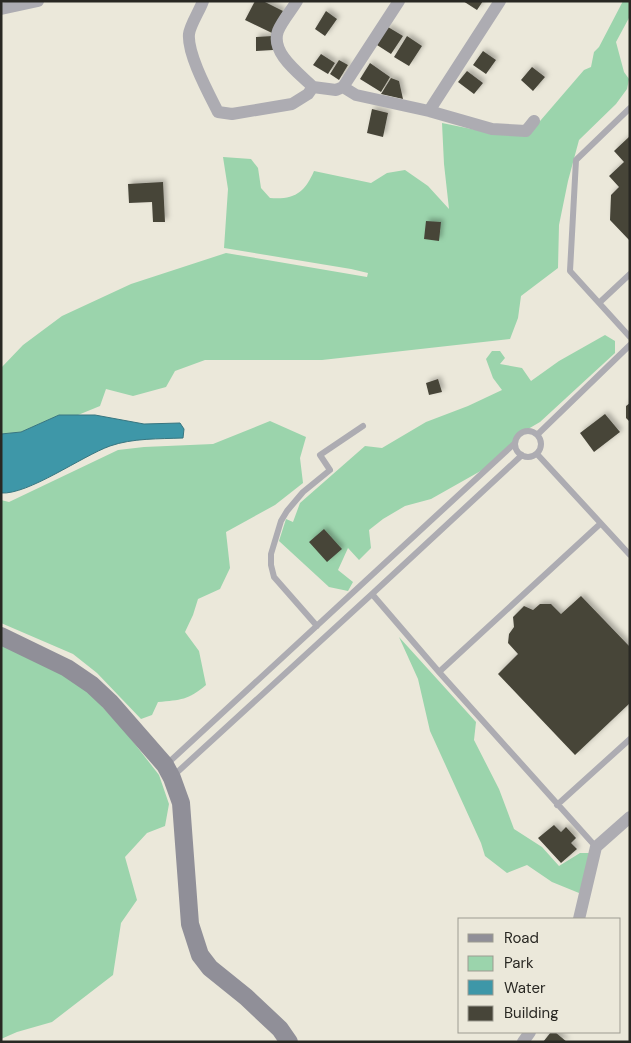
<svg xmlns="http://www.w3.org/2000/svg" width="631" height="1043" viewBox="0 0 631 1043" font-family="'DM Sans',sans-serif">
  <style>
    .green { fill: #9bd4ac }
    .water { fill: #3e97a8; stroke: #387680 }
    .building { fill: #474539; filter: url(#shadow) }
    .lines { fill: none; stroke-linecap: round; stroke-linejoin: round }
    .lane { stroke: #adacb2; stroke-width: 6 }
    .street { stroke: #adacb2; stroke-width: 12 }
    .secondary { stroke: #908f98; stroke-width: 18 }
  </style>
  <defs>
    <filter id="shadow"><feDropShadow dx="3" dy="-3" stdDeviation="2.5" flood-color="#0004"/></filter>
  </defs>
  <rect width="100%" height="100%" fill="#ebe8da"/>
  <path class="green" d="M623 1H630V16L616 42 624 72 629 79 627 89 616 104 579 140 568 181 559 225 558 268 521 296 518 318 510 339 322 360H205L175 371 166 387 133 396 106 389 100 406 78 415H59L21 432 1 434V368L23 345 62 316 131 284 226 253 367 277 368 273 351 269 224 248 228 189 223 157 251 159 258 168 261 188 270 198C295 200 305 192 314 171L371 183 387 173 405 170 428 186 449 209 444 164 442 123 491 133 528 135 584 70 591 67 594 52 599 47Z
    M605 335 615 341V353L540 422 523 432 493 464 431 499 405 506 383 519 369 530 371 548 359 560 348 548 338 570 353 582 348 591 329 587 279 541 286 519 293 522 300 503 365 446 382 448 426 422 468 406 502 390 493 378 486 359 492 351H500L505 358 500 364 522 368 531 381 559 361Z
    M270 421 306 437 300 458 303 483 275 505 226 532 230 568 220 589 198 599 193 615 185 632 199 651 206 685C188 700 181 700 158 702L152 715 141 719 97 673 73 654 1 623V500L9 502 118 450 144 447 213 444Z
    M399 637 476 722 474 740 499 789 514 829 542 847 559 866 580 853H589L587 878 579 893 552 882 527 865 507 873 485 856 481 843 430 731 418 679Z
    M1 645 34 659 84 687 124 730 159 775 169 804 165 826 147 833 125 857 137 900 121 923 113 975 52 1022 17 1032 1 1039Z"/>
  <path class="water" d="M59 415H95L144 424 180 423 184 429 183 438C159 439 133 438 110 446 82 456 28 495 1 493V434L21 432Z"/>
  <path class="building" d="M255 1H263L283 11 272 33 245 20Z
    M463 1H483L477 10Z
    M326 11 337 19 325 36 315 29Z
    M388 27 403 36 391 54 377 45Z
    M273 36V50L256 51V37Z
    M407 36 422 46 409 66 394 57Z
    M483 51 496 60 486 74 473 65Z
    M321 54 335 63 328 74 313 65Z
    M339 60 348 65 339 80 330 74Z
    M370 63 390 77 381 92 360 79Z
    M532 67 545 77 533 91 521 80Z
    M467 71 483 83 474 94 458 82Z
    M391 78 399 81 403 99 381 94Z
    M372 109 388 113 383 137 367 133Z
    M630 136V241L610 220 611 195 619 187 609 176 624 162 614 151Z
    M163 182 165 222H153L152 202 129 203 128 184Z
    M426 221 441 222 439 241 424 239Z
    M438 379 442 392 429 395 426 383Z
    M630 403V422L626 418V406Z
    M605 414 620 432 594 452 580 433Z
    M324 529 342 549 327 562 309 542Z
    M581 596 630 647V703L575 755 498 674 518 654 508 643 509 634 514 627 513 617 524 606 533 610 540 604H551L561 614Z
    M554 825 561 832 566 827 576 838 571 843 577 849 561 863 538 838Z
    M551 1032H555L567 1042H543Z"/>
  <g class="lines">
    <path class="lane" d="M630 108 576 160 570 271 630 337
      M599 303 630 274
      M515 444a13 13 0 1 1 26 0a13 13 0 1 1-26 0Z
      M538 434 630 345
      M537 454 630 555
      M372 594 522 455
      M317 626 274 577 271 565V554L281 521 287 511 303 492 330 470 320 455 363 426
      M439 672 600 524
      M167 764 515 443
      M172 777 372 594 439 672 596 847
      M557 805 630 739"/>
    <path class="street" d="M203 1C200 10 190 25 189 34 187 54 209 94 218 112L232 114 292 104 308 94 313 87 336 90 343 87 399 1
      M297 1C291 11 282 21 278 31 270 53 300 74 313 87
      M1 9 38 1
      M343 87 356 95 429 111 492 129 526 131 534 121
      M429 111 500 1
      M579 919 596 847 630 817
      M523 1042 530 1032"/>
    <path class="secondary" d="M1 636 67 668 92 685 110 702 165 765 172 778 181 803 190 924 200 955 210 968 246 997 280 1029 289 1042"/>
  </g>
  <rect width="631" height="1043" fill="none" stroke="#292823" stroke-width="5"/>
  <rect x="458" y="918" width="162" height="115" fill="#ebe8da" stroke="#9d9b91"/>
  <rect x="468" y="934" width="25" height="8" fill="#908f98" stroke="#9d9b91"/>
  <text x="504" y="943" font-size="15" fill="#292823">Road</text>
  <rect x="468" y="956" width="25" height="15" fill="#9bd4ac" stroke="#9d9b91"/>
  <text x="504" y="968" font-size="15" fill="#292823">Park</text>
  <rect x="468" y="980" width="25" height="15" fill="#3e97a8" stroke="#9d9b91"/>
  <text x="504" y="993" font-size="15" fill="#292823">Water</text>
  <rect x="468" y="1006" width="25" height="15" fill="#474539" stroke="#9d9b91"/>
  <text x="504" y="1018" font-size="15" fill="#292823">Building</text>
</svg>
